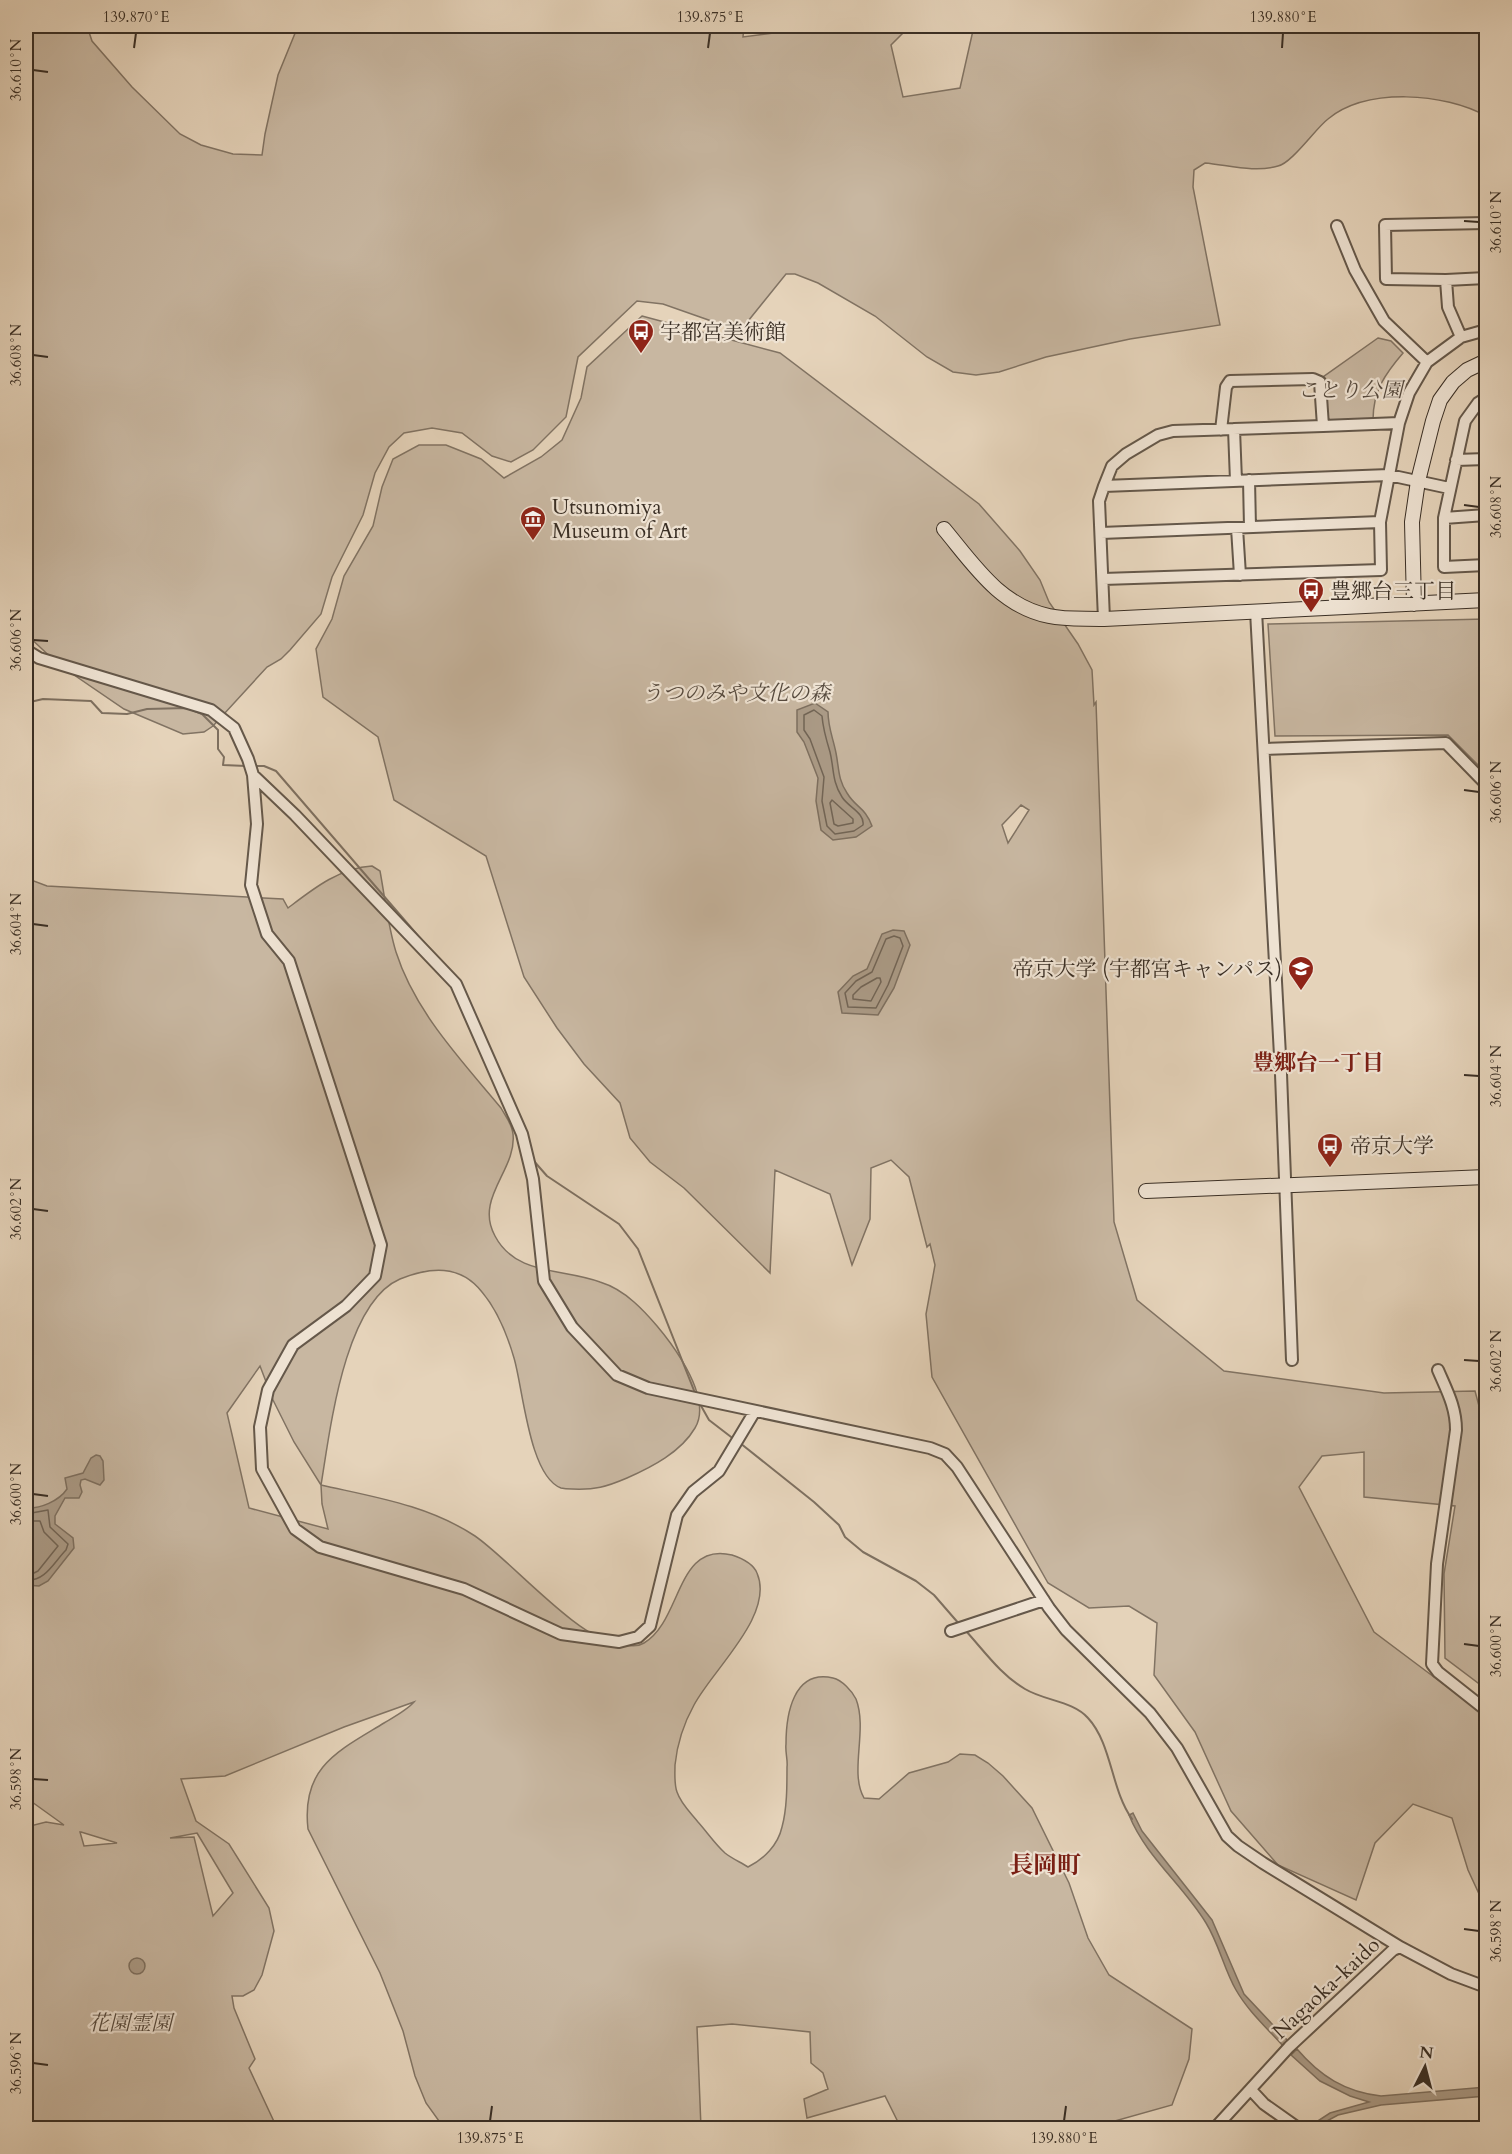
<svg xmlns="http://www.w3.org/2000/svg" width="1512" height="2154" viewBox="0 0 1512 2154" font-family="Cardo,'Noto Serif JP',serif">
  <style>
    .green { fill: #c8b7a1; stroke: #817363; stroke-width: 1.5; fill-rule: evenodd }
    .water { fill: #ab9b87; stroke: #7e7060; stroke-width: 1.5 }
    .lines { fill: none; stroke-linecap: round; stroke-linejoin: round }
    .shore { stroke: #726556; stroke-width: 1.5 }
    .stream { stroke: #7e7060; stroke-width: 2 }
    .street-casing { stroke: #65584a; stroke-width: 14 }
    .secondary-casing { stroke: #3a2f25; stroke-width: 16 }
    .street { stroke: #eee2d2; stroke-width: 10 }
    .secondary { stroke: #eee2d2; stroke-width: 14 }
    .ticks { fill: none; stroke: #3a2f25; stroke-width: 2 }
    .labels { text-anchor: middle; stroke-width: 4.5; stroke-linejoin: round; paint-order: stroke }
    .poi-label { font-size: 21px; fill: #3a2f25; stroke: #eee2d2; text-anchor: start }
    .park-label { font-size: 21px; font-style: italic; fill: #564a3e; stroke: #eee2d2 }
    .street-label { font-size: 21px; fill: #3a2f25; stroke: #eee2d2 }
    .neighbourhood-label { font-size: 22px; font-weight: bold; fill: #7a1f14; stroke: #eee2d2 }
    .quarter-label { font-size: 24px; font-weight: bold; fill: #7a1f14; stroke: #eee2d2 }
    .neatline { fill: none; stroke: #3a2f25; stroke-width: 2 }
    .ticks-label { font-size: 15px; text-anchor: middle; fill: #3a2f25 }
  </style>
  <rect width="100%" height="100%" fill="#e5d3ba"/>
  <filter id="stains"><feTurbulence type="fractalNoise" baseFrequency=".00333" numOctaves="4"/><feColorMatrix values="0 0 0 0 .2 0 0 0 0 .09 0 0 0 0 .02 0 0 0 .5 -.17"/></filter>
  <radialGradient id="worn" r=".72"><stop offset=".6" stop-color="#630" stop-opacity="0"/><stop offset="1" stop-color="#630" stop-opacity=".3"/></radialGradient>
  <path class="green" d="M26 26H87L92 41 132 87 180 134 201 145 233 154 262 155 265 134 278 75 298 26H744L743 37 797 30 807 26H910L891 45 903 97 960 88 974 26H1486V116C1445 93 1367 87 1328 119 1315 129 1292 163 1278 166 1255 173 1228 165 1205 163L1194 170 1193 187 1220 325 1130 339 1046 357 999 372 976 375 953 372 927 357 875 316 818 283 795 274H786L740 331 663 304 637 301 578 357 566 417 533 450 511 462 492 456 462 433 432 428 404 433 389 447 375 473 363 515 332 577 321 614 290 650 281 659 267 667 213 726 204 732 183 734 124 709 58 664 26 634Z
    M642 316 780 353 979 504 1020 551 1040 580 1049 602 1078 644 1092 670 1094 705 1096 702 1114 1222 1137 1300 1224 1371 1384 1393 1475 1391 1486 1432V1689L1445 1658 1444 1574 1455 1506 1364 1497V1452L1322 1456 1299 1487 1374 1632 1486 1716V1909L1468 1870 1452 1818 1413 1804 1375 1843 1356 1900 1278 1865 1231 1811 1195 1732 1154 1675 1157 1623 1129 1606 1089 1608 1048 1583 932 1377 926 1314 935 1265 930 1244 927 1247 909 1177 891 1160 871 1168 870 1219 852 1265 830 1194 775 1170 770 1273 684 1188 650 1162 630 1138 620 1103 584 1064 557 1028 524 977 486 856 394 800 378 737 323 697 316 649 332 619 344 576 373 526 382 487 393 459 419 445H446L481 459 504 478 541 457 562 440 581 398 587 367ZM1021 805 1029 810 1008 843 1002 825Z
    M1378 338 1391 341 1403 353C1385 374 1373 391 1373 420L1325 423 1323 377Z
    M1486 619V773L1448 735 1275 736 1268 624Z
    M372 866 380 871C385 898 388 926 396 952 415 1012 462 1061 501 1108 506 1117 512 1124 513 1134 517 1170 474 1198 495 1236 516 1276 563 1268 600 1282 613 1286 624 1293 634 1302 659 1324 716 1393 695 1428 681 1452 652 1467 627 1478 606 1487 595 1490 572 1489 569 1489 565 1489 561 1488 529 1476 523 1388 514 1358 507 1334 498 1311 482 1292 460 1264 430 1267 400 1279 344 1303 330 1431 321 1485 374 1497 428 1505 475 1536 510 1560 579 1640 618 1644 626 1645 636 1648 644 1643 682 1621 676 1541 732 1555 741 1558 753 1563 757 1573 775 1615 713 1669 694 1705 684 1723 677 1745 675 1765 675 1774 674 1784 677 1792 681 1804 691 1813 698 1822 707 1832 715 1844 725 1853 731 1858 740 1862 748 1867 764 1859 778 1845 782 1827 787 1809 787 1786 787 1767 788 1760 785 1752 786 1744 786 1715 793 1669 833 1678 842 1680 852 1691 856 1699 868 1730 849 1772 864 1798L879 1799 909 1773 948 1762 960 1754 975 1755 988 1763 1003 1776 1032 1808 1069 1883 1088 1938 1109 1975 1192 2029 1189 2059 1172 2105 1090 2128H901L885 2096 807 2118 804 2099 828 2089 823 2073 811 2063 810 2032 732 2024 697 2027 701 2128H444L426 2103 415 2076 403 2031 380 1973 308 1829C301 1767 338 1751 384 1723 394 1717 407 1710 414 1702L344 1727 225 1776 181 1779 196 1821 229 1844 269 1908 274 1931 262 1975 254 1990 243 1996H232L234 2008 255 2059 249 2068 277 2128H26V1827L46 1822 64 1825 32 1802 26 1804V878L47 886 283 899 288 908C313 889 339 868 372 866ZM260 1366 273 1400 294 1442 321 1485 322 1504 328 1529 249 1508 227 1413ZM80 1832H81L117 1843 84 1846ZM197 1833 233 1893 213 1916 194 1837 170 1838Z"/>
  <path class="water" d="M815 703 828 712C828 727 833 738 836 753 839 768 838 780 847 793 856 808 865 807 872 826L856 837 833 840 821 830 816 801 818 778 804 742 797 732V710Z
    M893 930 904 931 910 945 894 988 878 1015 842 1013 838 992 853 976 867 969 882 934Z
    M96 1455 100 1456 103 1461 104 1480 100 1485 85 1479 81 1480 80 1485 82 1492 79 1498H65L55 1516V1524L73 1538 74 1548 48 1581 39 1586 26 1585V1508C40 1509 59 1501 67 1489L65 1478 83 1473 91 1458Z
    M1133 1813 1142 1831 1212 1920 1244 1994 1288 2041 1283 2046C1267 2028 1248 2011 1236 1990 1224 1969 1219 1944 1206 1923 1183 1885 1146 1857 1129 1815Z
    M129 1966a8 8 0 1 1 16 0a8 8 0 1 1-16 0Z
    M1297 2049C1320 2076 1345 2092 1381 2096L1486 2087V2096L1381 2105 1338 2115 1314 2128H1307L1330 2113 1369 2102 1350 2096 1320 2081 1291 2055Z"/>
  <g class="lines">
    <path class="shore" d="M814 710 822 716C823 729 826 739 830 752 834 768 832 782 842 797 848 807 865 813 863 825L854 831 835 834 827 826 822 801 824 777 810 739 804 730V715Z
      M832 800 853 819V823L838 826 834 824 830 803Z
      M894 936 900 938 903 946 888 985 876 1008 848 1007 845 993 856 981 872 972 886 939Z
      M877 978H880L881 982 871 1001 853 999V995L861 987Z
      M26 1514 48 1510 50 1527 68 1544 66 1550C54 1562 45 1582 26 1580
      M26 1521H40L44 1532 58 1546 38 1571 34 1573H26"/>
    <path class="stream" d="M26 703 43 699 91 701 102 713 127 714 147 709 187 708 202 714 218 730V749L224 757 223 765 246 766
      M254 766H264L276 771 426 945
      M533 1160 547 1176 619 1224 638 1249 695 1393
      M700 1404 709 1420 735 1440
      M740 1443 814 1502 839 1525 845 1537 863 1552 916 1581 934 1595 960 1625
      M966 1631C985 1652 1001 1675 1025 1689 1045 1701 1073 1701 1088 1718 1112 1744 1111 1790 1132 1819"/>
    <defs>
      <path id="street" d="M1337 226 1355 270 1384 321 1427 362
        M1486 278 1446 280 1448 307 1461 337 1486 330
        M1446 280 1386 279 1385 225 1486 223
        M1486 398 1478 403 1465 421 1444 518V567L1486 565
        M1234 429 1236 481
        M1221 430 1226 387 1230 381 1313 379 1320 382 1323 426 1399 423
        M1456 460 1486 459
        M1249 480 1250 527
        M1104 486 1389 475 1449 488
        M1444 518 1486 515
        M1237 528 1240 575
        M1101 533 1380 522
        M1103 579 1381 570 1380 522 1399 423 1409 393 1427 362 1461 337
        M1256 611 1281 1074 1292 1360
        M1104 619 1099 501 1104 486 1112 466 1126 454 1158 435 1173 431 1323 426
        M26 650 39 658 211 710 234 728 248 759 253 775 257 824 251 885 267 934 289 961 381 1245 375 1276 346 1306 293 1345 268 1390 260 1427 262 1469 295 1529 320 1547 464 1589 561 1634 619 1642 638 1637 650 1626 677 1515 693 1492 719 1471 755 1411
        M1265 749 1446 743 1486 784
        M253 775 295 815 456 984 522 1134 533 1179 544 1281 572 1327 617 1375 648 1388 930 1448 945 1454 957 1467 1049 1608 1066 1630 1150 1713 1177 1748 1227 1836 1238 1846 1263 1863 1400 1947
        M1438 1370C1447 1391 1456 1407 1456 1430L1437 1564 1432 1664 1438 1672 1486 1710
        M951 1631 1044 1600
        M1251 2090 1264 2104 1298 2128
        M1215 2128 1289 2047 1393 1950 1400 1947 1451 1974 1486 1987"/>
      <path id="secondary" d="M944 529C974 565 1000 606 1049 616 1067 620 1086 618 1104 619L1486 600
        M1414 604 1412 522 1418 481 1433 421 1440 400 1453 382 1467 370 1486 361
        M1146 1191 1486 1177"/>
    </defs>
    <use href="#street" class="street-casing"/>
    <use href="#secondary" class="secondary-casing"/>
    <use href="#street" class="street"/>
    <use href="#secondary" class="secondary"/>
  </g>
  <path class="ticks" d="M134 48 136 33M708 48 710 33M1282 48 1283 33M33 70 48 72M1464 221 1479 222M33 355 48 357M1464 505 1479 507M33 640 48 641M1464 790 1479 792M33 924 48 926M1464 1075 1479 1076M33 1209 48 1211M1464 1360 1479 1361M33 1494 48 1496M1464 1644 1479 1646M33 1779 48 1780M1464 1929 1479 1931M33 2063 48 2065M490 2121 492 2106M1064 2121 1066 2106"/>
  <defs>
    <symbol id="bus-pin" viewBox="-11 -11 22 30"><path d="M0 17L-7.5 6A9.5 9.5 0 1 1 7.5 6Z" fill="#8f2418" stroke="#eee2d2"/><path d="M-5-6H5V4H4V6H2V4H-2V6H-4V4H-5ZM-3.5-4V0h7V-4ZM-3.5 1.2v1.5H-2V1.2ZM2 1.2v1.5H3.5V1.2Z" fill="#fff"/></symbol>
    <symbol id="museum-pin" viewBox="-11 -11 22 30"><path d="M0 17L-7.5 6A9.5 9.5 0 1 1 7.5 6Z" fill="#8f2418" stroke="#eee2d2"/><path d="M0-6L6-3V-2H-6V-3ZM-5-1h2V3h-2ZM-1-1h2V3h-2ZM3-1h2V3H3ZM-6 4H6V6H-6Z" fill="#fff"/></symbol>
    <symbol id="university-pin" viewBox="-11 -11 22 30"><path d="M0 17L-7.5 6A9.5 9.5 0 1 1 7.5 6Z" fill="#8f2418" stroke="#eee2d2"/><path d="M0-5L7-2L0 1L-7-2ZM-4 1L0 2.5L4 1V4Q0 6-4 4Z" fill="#fff"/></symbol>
  </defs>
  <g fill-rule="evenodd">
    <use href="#bus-pin" x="626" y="317" width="30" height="40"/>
    <use href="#museum-pin" x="518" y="504" width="30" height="40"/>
    <use href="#bus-pin" x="1296" y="576" width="30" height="40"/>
    <use href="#university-pin" x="1286" y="954" width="30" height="40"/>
    <use href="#bus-pin" x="1315" y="1131" width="30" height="40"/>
  </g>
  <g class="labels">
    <g class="poi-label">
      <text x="660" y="339">宇都宮美術館</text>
      <text x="552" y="514">Utsunomiya<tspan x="552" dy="24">Museum of Art</tspan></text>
      <text x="1330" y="598">豊郷台三丁目</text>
      <text x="1282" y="976" text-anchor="end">帝京大学 (宇都宮キャンパス)</text>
      <text x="1350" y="1153">帝京大学</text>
    </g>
    <g class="park-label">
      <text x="1350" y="397">ことり公園</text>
      <text x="736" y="700">うつのみや文化の森</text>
      <text x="130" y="2030">花園霊園</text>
    </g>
    <g class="street-label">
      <text transform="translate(1326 1988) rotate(-43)" y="7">Nagaoka-kaido</text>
    </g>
    <g class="neighbourhood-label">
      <text x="1318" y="1070">豊郷台一丁目</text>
    </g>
    <g class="quarter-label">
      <text x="1045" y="1873">長岡町</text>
    </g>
  </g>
  <rect width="1512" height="2154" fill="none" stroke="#e5d3ba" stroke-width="66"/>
  <g transform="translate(1425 2067) rotate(6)" stroke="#eee2d2" stroke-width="4.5" paint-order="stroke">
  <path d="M0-4.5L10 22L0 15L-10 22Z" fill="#3a2f25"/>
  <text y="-9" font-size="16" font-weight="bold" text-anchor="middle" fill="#3a2f25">N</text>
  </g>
  <rect x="33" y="33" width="1446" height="2088" class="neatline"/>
  <g class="ticks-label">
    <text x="136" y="22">139.870°E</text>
    <text x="710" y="22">139.875°E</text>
    <text x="1283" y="22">139.880°E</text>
    <text transform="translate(16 70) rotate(-90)" y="5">36.610°N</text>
    <text transform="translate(1496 222) rotate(-90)" y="5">36.610°N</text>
    <text transform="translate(16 355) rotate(-90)" y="5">36.608°N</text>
    <text transform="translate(1496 507) rotate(-90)" y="5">36.608°N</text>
    <text transform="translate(16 640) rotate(-90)" y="5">36.606°N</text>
    <text transform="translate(1496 792) rotate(-90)" y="5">36.606°N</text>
    <text transform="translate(16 924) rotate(-90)" y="5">36.604°N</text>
    <text transform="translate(1496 1076) rotate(-90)" y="5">36.604°N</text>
    <text transform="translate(16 1209) rotate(-90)" y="5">36.602°N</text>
    <text transform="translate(1496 1361) rotate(-90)" y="5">36.602°N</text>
    <text transform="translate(16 1494) rotate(-90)" y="5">36.600°N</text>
    <text transform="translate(1496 1646) rotate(-90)" y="5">36.600°N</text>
    <text transform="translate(16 1779) rotate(-90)" y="5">36.598°N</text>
    <text transform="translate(1496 1931) rotate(-90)" y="5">36.598°N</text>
    <text transform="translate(16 2063) rotate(-90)" y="5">36.596°N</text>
    <text x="490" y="2143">139.875°E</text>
    <text x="1064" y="2143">139.880°E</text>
  </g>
  <rect width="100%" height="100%" filter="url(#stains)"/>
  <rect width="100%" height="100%" fill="url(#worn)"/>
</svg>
